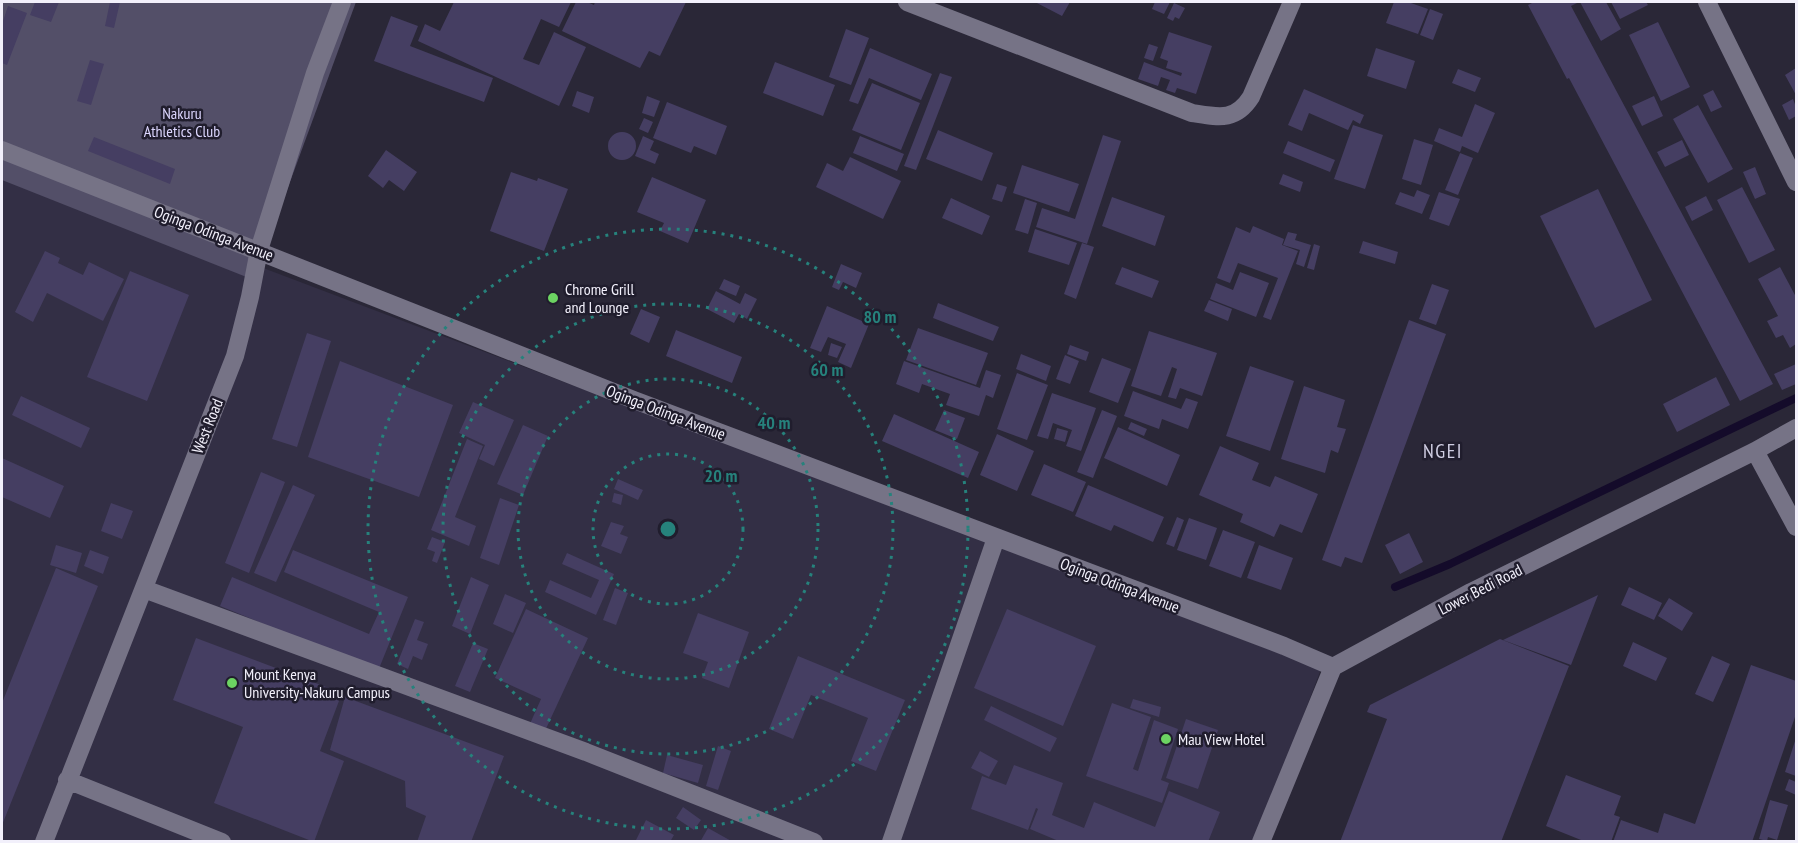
<svg xmlns="http://www.w3.org/2000/svg" width="1798" height="843" viewBox="0 0 1798 843" font-family="'PT Sans Narrow',sans-serif">
  <style>
    .built { fill: #332f45 }
    .green { fill: #534f68 }
    .lines { fill: none; stroke-linecap: round; stroke-linejoin: round }
    .stream { stroke: #140b2a; stroke-width: 8 }
    .building { fill: #453e62 }
    .minor { stroke: #767386; stroke-width: 18 }
    .ring { fill: none; stroke: #26827c; stroke-width: 3; stroke-dasharray: 3 6 }
    .poi-dot { fill: #6cd362; stroke: #201d2d; stroke-width: 2 }
    .labels { text-anchor: middle; stroke-width: 5; stroke-linejoin: round; paint-order: stroke }
    .park-label { font-size: 16px; fill: #dcd6fe; stroke: #201d2d }
    .street-label { font-size: 16px; fill: #f2f0fb; stroke: #201d2d }
    .poi-label { font-size: 16px; fill: #f2f0fb; stroke: #201d2d; text-anchor: start }
    .quarter-label { font-size: 20px; letter-spacing: 1.5px; fill: #cfcde2; stroke: #201d2d }
    .centre { fill: #26827c; stroke: #201d2d; stroke-width: 3 }
    .ring-label { font-size: 18px; text-anchor: middle; font-weight: bold; fill: #26827c; stroke: #201d2d; stroke-width: 5; stroke-linejoin: round; paint-order: stroke }
  </style>
  <rect width="100%" height="100%" fill="#2a2737"/>
  <path class="built" d="M2 169 1321 669 1256 841H2Z"/>
  <path class="green" d="M2 2H356L254 280 2 180Z"/>
  <g class="lines">
    <path class="stream" d="M1395 587 1450 564 1796 398"/>
  </g>
  <path class="building" d="M35 2H59L51 22 30 15Z
    M110 2H120L114 28 105 26Z
    M454 2H571L559 27 541 19 523 59 539 65 554 32 586 47 559 106 418 41 425 24 440 31Z
    M576 2H587L594 5 595 2H686L660 56 649 51 640 68 562 31Z
    M1035 2H1070L1062 16Z
    M1155 2H1170L1164 14 1152 9Z
    M1394 2H1408L1428 9 1418 34 1386 23Z
    M1534 2H1579L1571 6 1773 384 1740 401 1569 78 1567 79 1528 5Z
    M1580 2H1606L1621 29 1601 41Z
    M1611 2H1646L1648 5 1620 19Z
    M1174 3 1185 8 1179 19 1175 17 1173 21 1167 18Z
    M8 6 27 13 7 65 2 63V24Z
    M1430 9 1443 14 1433 40 1420 35Z
    M391 16 418 26 410 46 493 78 484 102 374 61Z
    M1658 22 1690 87 1661 101 1629 35Z
    M846 29 869 38 851 85 829 77Z
    M1169 32 1212 46 1196 94 1177 88 1175 93 1166 90 1170 80 1161 77 1158 86 1138 79 1144 62 1181 76 1182 73 1166 68 1168 61 1160 58Z
    M1149 44 1158 47 1153 61 1144 58Z
    M870 48 932 74 921 100 869 78 858 104 849 101Z
    M1376 48 1415 61 1406 89 1367 76Z
    M90 60 104 64 91 105 77 101Z
    M775 62 835 85 823 116 763 93Z
    M1796 68V95L1785 75Z
    M1458 69 1481 78 1475 92 1452 83Z
    M940 73 952 77 916 170 904 166Z
    M872 83 920 103 901 150 852 130Z
    M1304 89 1364 115 1360 124 1353 120 1348 130 1309 113 1302 131 1288 125Z
    M1713 90 1722 107 1711 112 1703 95Z
    M577 91 594 97 589 113 572 106Z
    M647 96 660 101 654 117 642 113Z
    M1654 96 1663 116 1642 126 1632 106Z
    M1793 99 1796 107V116L1789 120 1782 105Z
    M667 102 727 126 716 155 694 146 691 153 653 138Z
    M1475 104 1495 113 1478 153 1462 146 1460 152 1434 141 1439 128 1462 137Z
    M1698 105 1733 169 1708 183 1673 119Z
    M644 118 653 122 648 133 639 129Z
    M1353 125 1383 135 1365 189 1334 179Z
    M938 130 993 153 982 181 926 159Z
    M608 146a14 14 0 1 1 28 0a14 14 0 1 1-28 0Z
    M1103 135 1121 141 1087 244 1036 227 1042 208 1075 219Z
    M643 136 654 141 650 150 659 154 655 164 635 156Z
    M860 136 904 154 897 171 853 153Z
    M94 137 175 169 170 184 88 151Z
    M1414 139 1433 145 1421 185 1402 179Z
    M1682 140 1689 155 1665 167 1657 152Z
    M1288 141 1335 160 1330 172 1283 153Z
    M386 150 417 172 404 191 389 180 383 188 368 176Z
    M1460 153 1473 158 1458 195 1445 190Z
    M850 157 901 181 883 219 816 187 827 163 843 171Z
    M1022 165 1079 184 1069 212 1013 193Z
    M1755 167 1766 194 1755 199 1743 172Z
    M511 172 537 181 538 178 568 189 544 251 490 231Z
    M1283 174 1303 182 1300 192 1279 184Z
    M652 177 706 200 688 243 660 231 664 223 637 212Z
    M997 184 1007 187 1002 202 992 199Z
    M1742 187 1775 250 1749 263 1717 200Z
    M1598 189 1652 300 1595 328 1540 216Z
    M1417 190 1430 195 1422 214 1395 204 1400 192 1414 197Z
    M1439 192 1460 199 1449 226 1429 219Z
    M1706 196 1713 210 1692 221 1685 207Z
    M1112 197 1165 216 1155 246 1102 226Z
    M951 198 990 216 982 235 942 218Z
    M1025 199 1037 203 1028 234 1015 230Z
    M1253 226 1284 239 1282 245 1298 251 1271 320 1263 317 1278 278 1238 263 1230 283 1217 278 1236 227 1250 233Z
    M1035 229 1077 243 1069 265 1028 252Z
    M1288 232 1297 234 1295 240 1311 245 1304 267 1296 264 1300 250 1283 245Z
    M1363 241 1398 252 1395 264 1359 253Z
    M1082 243 1094 247 1076 299 1064 294Z
    M1314 244 1320 246 1314 270 1307 268Z
    M45 251 60 258 58 263 83 275 89 262 124 279 103 321 47 293 33 322 15 312Z
    M841 264 862 273 856 288 843 282 839 290 832 287Z
    M1122 267 1159 281 1152 298 1115 284Z
    M1780 267 1796 297V344L1790 348 1783 335 1776 338 1767 321 1778 316 1758 279Z
    M130 271 189 295 147 401 87 377Z
    M1240 272 1269 283 1256 317 1210 299 1216 283 1233 290Z
    M724 279 740 286 736 296 719 289Z
    M1432 284 1449 290 1436 325 1419 319Z
    M716 291 740 304 745 293 757 299 747 319 739 314 734 323 707 309Z
    M1209 300 1232 309 1228 321 1204 311Z
    M938 303 999 327 993 341 933 318Z
    M827 306 869 324 851 368 838 362 846 344 828 337 821 352 810 348Z
    M641 309 660 317 649 343 630 334Z
    M1409 320 1446 334 1362 563 1345 557 1341 567 1322 560Z
    M918 328 988 353 976 385 906 360Z
    M676 330 742 357 732 383 666 356Z
    M1149 331 1217 353 1202 396 1180 388 1176 399 1168 397 1177 369 1172 367 1161 396 1131 386Z
    M307 333 331 341 297 447 272 439Z
    M831 343 842 347 837 358 828 355Z
    M1070 345 1089 352 1086 361 1067 354Z
    M1021 354 1051 366 1046 381 1016 369Z
    M1065 355 1079 361 1070 384 1056 379Z
    M1102 358 1131 369 1118 403 1089 392Z
    M340 361 453 405 419 497 308 457Z
    M904 361 980 388 986 370 1001 375 993 398 986 395 979 416 946 405 950 394 922 384 919 393 896 384Z
    M1796 364V384L1782 390 1774 374Z
    M1250 366 1294 381 1270 451 1226 436Z
    M1017 373 1048 385 1027 440 997 429Z
    M1716 377 1730 405 1677 432 1663 404Z
    M1304 386 1345 400 1337 427 1346 429 1338 453 1331 450 1325 473 1281 459Z
    M1133 391 1181 409 1186 398 1198 402 1188 429 1162 419 1159 429 1124 416Z
    M1052 393 1096 408 1081 451 1066 446 1072 430 1053 423 1048 439 1037 436Z
    M21 396 90 428 81 448 12 415Z
    M473 402 514 420 494 466 479 459 485 445 459 433Z
    M944 410 965 418 957 439 935 430Z
    M1102 410 1117 416 1093 478 1077 472Z
    M894 414 979 452 968 478 882 441Z
    M1131 422 1147 429 1144 436 1128 429Z
    M523 425 548 436 523 495 497 484Z
    M1118 427 1180 455 1167 486 1104 458Z
    M1057 428 1068 431 1065 442 1054 439Z
    M997 434 1034 451 1017 491 980 475Z
    M467 439 483 446 455 517 476 526 469 546 431 530Z
    M1220 446 1259 463 1252 480 1270 487 1275 476 1318 494 1302 533 1280 524 1274 537 1240 522 1243 514 1199 495Z
    M2 458 64 486 50 518 2 497Z
    M1044 464 1086 482 1073 512 1031 495Z
    M261 472 285 482 249 573 225 563Z
    M618 479 643 490 638 500 614 489Z
    M293 485 315 495 276 582 254 573Z
    M1088 485 1164 517 1153 542 1114 525 1111 531 1075 516Z
    M614 493 623 495 621 505 612 502Z
    M500 498 519 505 499 565 480 558Z
    M111 503 133 511 122 539 101 531Z
    M1177 517 1184 520 1174 547 1166 544Z
    M1189 518 1217 528 1206 560 1177 550Z
    M611 522 624 526 620 534 628 537 621 554 601 546Z
    M1223 530 1255 542 1241 578 1209 566Z
    M1409 533 1423 562 1400 574 1385 545Z
    M432 537 445 542 437 563 432 561 435 552 427 549Z
    M56 545 82 553 76 573 50 565Z
    M1259 545 1293 558 1281 590 1247 578Z
    M90 550 109 557 103 574 84 566Z
    M293 550 408 597 378 671 220 606 232 577 369 634 379 612 284 572Z
    M567 553 614 574 596 615 545 592 550 580 591 598 599 580 562 564Z
    M56 568 98 586 2 825V703Z
    M471 577 489 585 470 634 452 626Z
    M1629 587 1662 603 1654 620 1621 605Z
    M615 588 628 593 616 625 603 620Z
    M505 594 526 603 513 633 493 624Z
    M1598 595 1571 665 1503 640Z
    M1669 598 1693 613 1682 631 1658 616Z
    M526 609 588 638 544 733 529 726 541 699 495 678Z
    M1007 609 1096 646 1063 726 974 688Z
    M698 613 749 632 729 688 702 678 708 662 683 653Z
    M415 619 424 622 417 640 428 644 422 660 413 656 408 669 397 664Z
    M196 638 342 693 320 751 344 761 314 842 214 803 243 727 173 700Z
    M1500 639 1569 666 1501 842H1340L1387 719 1367 712 1370 705Z
    M1633 642 1667 658 1656 681 1623 666Z
    M473 643 488 649 470 692 455 686Z
    M798 656 905 700 876 771 851 761 868 718 811 695 793 739 769 729Z
    M1712 656 1730 664 1713 702 1695 694Z
    M1751 665 1796 681V714L1752 842H1613L1621 820 1658 833 1664 813 1695 824Z
    M345 697 504 756 471 842H417L426 816 406 807 405 781 330 750Z
    M1133 699 1161 707 1159 717 1130 708Z
    M1112 703 1151 717 1133 769 1138 771 1154 720 1178 729 1161 780 1169 783 1162 803 1086 776Z
    M991 706 1057 738 1050 752 984 720Z
    M1186 719 1218 730 1198 789 1166 778Z
    M1796 738V776L1785 772Z
    M718 746 731 751 718 790 706 786Z
    M980 751 998 761 989 777 971 768Z
    M667 755 703 765 698 783 663 773Z
    M1014 765 1063 783 1052 815 1084 828 1094 802 1155 827 1169 791 1220 812 1208 842H1061L1030 829 1038 809 1036 808 1028 830 971 809 982 776 1006 785Z
    M1566 775 1621 796 1614 815 1620 817 1611 842H1586L1546 826Z
    M1789 779 1796 782V795L1785 790Z
    M1770 800 1788 805 1777 840 1768 837 1767 841 1759 839Z
    M683 807 701 820 694 830 676 818Z
    M646 820 674 835 670 842H635Z
    M708 828 733 842H700Z"/>
  <g class="lines">
    <path class="minor" d="M907 2 1192 113C1218 117 1235 122 1251 97L1292 2
      M1707 2 1796 182
      M2 150 634 400 1284 646 1333 667
      M1755 451 1796 527
      M144 589 586 752 814 842
      M67 780 222 842
      M44 842 235 356 250 297 259 250 315 73 342 2
      M891 842 996 538
      M1261 842 1333 667 1471 592 1755 451 1796 428"/>
  </g>
  <g class="ring">
    <circle cx="668" cy="529" r="75"/>
    <circle cx="668" cy="529" r="150"/>
    <circle cx="668" cy="529" r="225"/>
    <circle cx="668" cy="529" r="300"/>
  </g>
  <g class="poi-dot">
    <circle cx="553" cy="298" r="6"/>
    <circle cx="232" cy="683" r="6"/>
    <circle cx="1166" cy="739" r="6"/>
  </g>
  <g class="labels">
    <g class="park-label">
      <text x="182" y="119">Nakuru<tspan x="182" dy="18">Athletics Club</tspan></text>
    </g>
    <g class="street-label">
      <text transform="translate(214 233) rotate(21)" y="6">Oginga Odinga Avenue</text>
      <text transform="translate(666 412) rotate(21)" y="6">Oginga Odinga Avenue</text>
      <text transform="translate(207 426) rotate(-68)" y="6">West Road</text>
      <text transform="translate(1120 585) rotate(21)" y="6">Oginga Odinga Avenue</text>
      <text transform="translate(1480 589) rotate(-27)" y="6">Lower Bedi Road</text>
    </g>
    <g class="poi-label">
      <text x="565" y="295">Chrome Grill<tspan x="565" dy="18">and Lounge</tspan></text>
      <text x="244" y="680">Mount Kenya<tspan x="244" dy="18">University-Nakuru Campus</tspan></text>
      <text x="1178" y="745">Mau View Hotel</text>
    </g>
    <g class="quarter-label">
      <text x="1443" y="458">NGEI</text>
    </g>
  </g>
  <circle cx="668" cy="529" r="9" class="centre"/>
  <g class="ring-label">
    <text x="880" y="323">80 m</text>
    <text x="827" y="376">60 m</text>
    <text x="774" y="429">40 m</text>
    <text x="721" y="482">20 m</text>
  </g>
  <rect width="1798" height="843" fill="none" stroke="#f2f0fb" stroke-width="6"/>
</svg>
